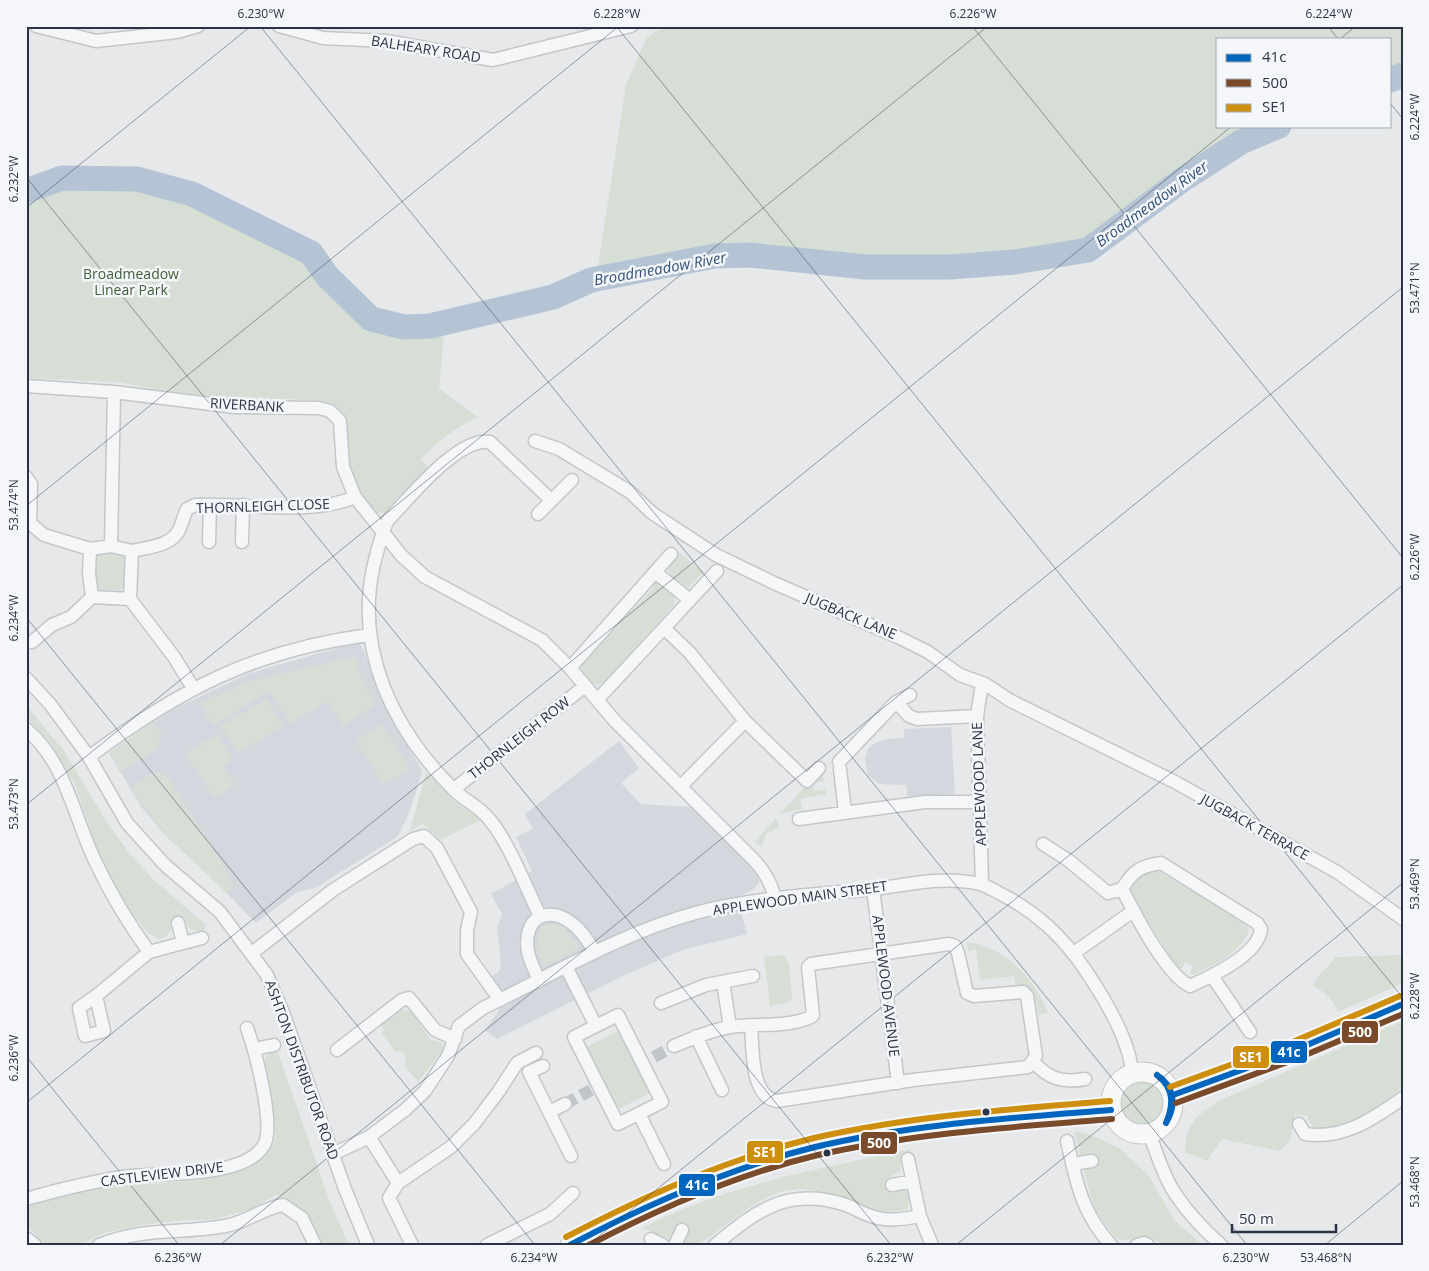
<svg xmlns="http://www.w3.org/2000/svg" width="1429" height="1271" viewBox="0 0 1429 1271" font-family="'Open Sans',sans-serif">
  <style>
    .built { fill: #d4d7dd }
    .green { fill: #d6ded6 }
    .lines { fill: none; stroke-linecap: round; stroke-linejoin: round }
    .river { stroke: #b4c4d5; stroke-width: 25 }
    .street-tunnel { stroke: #c1c4c9; stroke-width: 12; stroke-dasharray: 12 6; stroke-linecap: butt }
    .street-casing { stroke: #c4c6c8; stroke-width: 15 }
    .secondary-casing { stroke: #c4c6c8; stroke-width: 21 }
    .street { stroke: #f5f6f7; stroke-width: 12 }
    .secondary { stroke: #f8f8f8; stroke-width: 19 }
    .bus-1-casing { stroke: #f4f6f9; stroke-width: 10 }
    .bus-2-casing { stroke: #f4f6f9; stroke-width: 10 }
    .bus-3-casing { stroke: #f4f6f9; stroke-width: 10 }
    .bus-1 { stroke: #0065bd; stroke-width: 6 }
    .bus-2 { stroke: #7a4b2a; stroke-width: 6 }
    .bus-3 { stroke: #ce8f0e; stroke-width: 6 }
    .ticks { fill: none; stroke: #2b3445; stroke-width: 1; stroke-opacity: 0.45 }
    .bus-dot { fill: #2b3445; stroke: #f4f6f9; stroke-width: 2 }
    .labels { text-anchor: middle; stroke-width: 5; stroke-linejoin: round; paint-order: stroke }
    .street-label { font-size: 14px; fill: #2b3445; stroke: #f4f6f9 }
    .park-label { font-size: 14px; fill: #3f6138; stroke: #f4f6f9 }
    .water-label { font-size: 15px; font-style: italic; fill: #34527a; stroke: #f4f6f9 }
    .line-badge { stroke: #f4f6f9; stroke-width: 2 }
    .badge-label { font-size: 14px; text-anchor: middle; font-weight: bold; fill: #fff }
    .neatline { fill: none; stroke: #2b3445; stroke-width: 2 }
    .ticks-label { font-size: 12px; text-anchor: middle; fill: #2b3445 }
  </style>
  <rect width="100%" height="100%" fill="#e6e8ea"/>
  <path class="built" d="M354 643 360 644 363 649 395 726 422 770 416 792 407 818 397 837 315 888 297 892 256 923 212 878 166 836 142 808 109 753 172 710 247 674Z
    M951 727 955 794 907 796 906 785 879 784 868 775 865 759 868 749 875 743 888 739 904 738V729Z
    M619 741 639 768 621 783 641 804 690 807 701 814 759 877V883L754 889 737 897 747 934 682 950 623 976 497 1039 485 1030 499 1010 484 983 500 970 501 963 497 928 502 914 491 894 532 871 516 837 533 829 525 814Z"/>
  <path class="green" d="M675 26H1403V75L1390 80V39H1218V126H1279L1241 142 1100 235 1076 246 1014 259 832 256 731 246 691 251 597 273 626 85 646 39 656 31Z
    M62 178 137 179 192 194 311 253 327 276 371 319 433 332H444L439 388 477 417C455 428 438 441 421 459L430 469 387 512 376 514C363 500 352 483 348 463 341 433 359 425 327 401L189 395 117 382 26 378V191Z
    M104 551 125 556 124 587 122 590 101 591 96 588V555Z
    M679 553 704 572 688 588 674 580 668 569Z
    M658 582 675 595 674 605 604 682 597 685 591 683 581 668 583 662 591 652 593 653 653 588 651 586 653 583Z
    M355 657 362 679 376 704 343 726 328 701 290 724 269 691 213 726 199 703 250 681Z
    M266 699 283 726 238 753 221 726Z
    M26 705 64 751 106 821 130 854 155 881 206 925 203 931C192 931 188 930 184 919L170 922 171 930 165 937 159 939 148 933 133 914 110 879 95 842 74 782 50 742 26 717Z
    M153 722 162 735 156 750 121 771 109 753Z
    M382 724 410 769 383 785 356 741Z
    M218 734 233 759 223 766 235 785 214 798 185 754Z
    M822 770 824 781 813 783 814 791 825 789 826 794 800 799 802 809 779 814Z
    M160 772 169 779 228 873 234 885 227 894C192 858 157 832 131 787L153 773Z
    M426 772 456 803 481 820 440 840 423 824 410 831Z
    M776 818 779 828 766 834 761 847 755 842Z
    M1156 870 1243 921 1249 929C1245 951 1211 966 1194 975L1190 974 1193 966 1185 962 1182 968 1178 969 1129 890C1130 875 1143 872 1156 870Z
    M553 924 565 929 578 947 577 950 546 966C534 956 534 936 544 925Z
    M967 942C1004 945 1036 981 1048 1013L1038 1015C1036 998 1034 987 1016 985L1014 976 980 980 976 949 968 951Z
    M783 955 789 963 792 999 786 1003 770 1006 764 957Z
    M1403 955V983L1338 1012C1332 998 1326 993 1313 986L1316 979 1336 957Z
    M398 1010 411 1011 431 1040 440 1042 443 1046 442 1051 418 1082 404 1065 406 1061 404 1053 395 1051 381 1033 384 1030 380 1023Z
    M1403 1021V1088C1377 1110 1351 1129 1316 1129L1308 1120V1116L1295 1114 1290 1141 1280 1151 1222 1139 1207 1161 1185 1152C1185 1123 1198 1114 1221 1100Z
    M618 1031 650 1093 619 1109 587 1047Z
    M277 1050 331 1205 349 1245H323C312 1222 301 1202 275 1195L251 1209 215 1219 184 1220 141 1225 104 1233 80 1245H48L38 1238 27 1225C26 1221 25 1214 26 1210 29 1204 40 1203 46 1201 65 1195 86 1189 105 1187 147 1181 252 1189 273 1145 280 1130 268 1080 265 1063L266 1056Z
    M1120 1102a22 22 0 1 1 44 0a22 22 0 1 1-44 0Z
    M1074 1131 1089 1134 1119 1148 1149 1176 1174 1220 1203 1245H1164L1150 1238 1121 1240 1116 1238 1094 1209Z
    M913 1149 901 1160 900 1172 889 1176 892 1188C902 1187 907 1189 911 1198L907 1209C865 1221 828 1181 785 1191 752 1199 725 1229 697 1245H687L642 1228C727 1185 820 1168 913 1149Z"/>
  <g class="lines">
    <path class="river" d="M1390 80 1403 75
      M26 191 62 178 137 179 192 194 311 253 327 276 371 319 404 327 430 326 553 297 591 280 715 256 750 255 865 267H950L1015 262 1088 250 1182 180 1241 142 1279 126"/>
    <path class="street-tunnel" d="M654 1057 674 1046
      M565 1104 591 1090"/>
    <defs>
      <path id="street" d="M36 26 96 41 177 32 198 26
        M279 26 323 38 386 41 493 60 631 26
        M26 386 114 392 235 407 319 408 330 411 340 421 343 467 355 497 401 555 425 577 542 640 570 668 614 720 754 860C765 872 772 883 775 899
        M535 441 559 449 630 492 652 513 716 555 774 583 898 637 928 652 960 675 985 684 1011 701 1173 781 1337 872 1403 919
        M26 477 31 484 30 523
        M538 514 572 480
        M26 523H30L44 535 90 549
        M209 542 210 505
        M242 542 243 505
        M111 546 132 551 130 599 92 597 89 573 90 549Z
        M111 546 114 392
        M132 551C149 547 173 546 180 528 183 521 184 515 187 509L195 505C243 503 312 516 355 497
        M655 572 690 600
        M130 599 174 657 193 688
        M664 628 690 653 745 721
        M32 642 52 625 71 617 92 597
        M570 668 671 554
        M26 678 50 704 89 757 127 823 165 865 220 912 267 975 284 1015 345 1189 368 1245
        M597 700 717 571
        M896 702 909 716 917 719 977 716
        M26 729C66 762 74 818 96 863 111 895 129 924 149 952
        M89 757C180 689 255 650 369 635
        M839 762 896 702 910 695
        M840 769 845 812
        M681 786 745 721 807 781 819 768
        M454 789 585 686
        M799 819 925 802H979
        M1043 844 1068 860 1108 893 1122 889
        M1161 863 1257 923 1261 929C1259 955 1210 977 1190 986 1166 975 1135 914 1122 889 1133 871 1140 866 1161 863Z
        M982 884 977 716 981 690 985 684
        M873 889 898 1083
        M540 916C526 888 509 842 489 819 480 807 464 800 454 790 393 729 354 650 374 564 378 549 381 534 388 520 410 498 457 437 490 442L551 500
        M178 923 183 943
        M252 953 333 890 413 839 424 836 437 848 471 912 467 930V954L500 1000
        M1074 953 1133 911
        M566 967 596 1026
        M1212 976 1250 1032
        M539 981C536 972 530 962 528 952 522 918 548 903 574 925 583 932 589 943 595 952
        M723 982 730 1027
        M96 996 79 1008 85 1036 104 1031 96 996 149 952 202 938
        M661 1003 706 985 753 976
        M618 1015 662 1102 618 1124 574 1037Z
        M696 1036 722 1090
        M674 1046C692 1039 710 1030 730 1027 755 1023 787 1028 811 1017L813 1015 808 967 811 964 949 944 955 946 958 953 967 993 974 996 1023 992 1027 996 1036 1056 1028 1067 913 1080 777 1101C750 1097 753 1048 751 1026
        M255 1049 274 1045
        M337 1050 402 1000 409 998 435 1030 455 1039
        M1034 1062C1048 1079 1063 1083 1085 1079
        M543 1066 529 1072 571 1156
        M549 1112 565 1104
        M639 1114 664 1164
        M1299 1124 1305 1134C1343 1140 1373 1119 1403 1098
        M1149 1133C1156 1151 1162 1171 1171 1187 1184 1209 1202 1228 1221 1245
        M369 1137 398 1183
        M1067 1141C1077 1184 1081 1211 1111 1245
        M333 1154 369 1137 405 1110 425 1091 448 1056 459 1026 483 1008C554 974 623 932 699 912 753 898 810 895 865 890 906 886 938 875 980 884 987 886 995 891 1001 894 1036 912 1061 935 1084 968 1103 996 1130 1039 1132 1073
        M908 1159 920 1216 932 1245
        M1072 1164 1092 1161
        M892 1185 912 1181
        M26 1199C58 1190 90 1182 122 1177 156 1172 248 1180 265 1143 274 1121 255 1050 247 1028
        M26 1238 35 1245
        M651 1239 663 1245
        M99 1245C144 1227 180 1234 225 1226 246 1223 262 1208 283 1205L302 1218 315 1245
        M412 1245 389 1198 398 1183 451 1147 474 1124 499 1091 517 1063 536 1053
        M487 1245 550 1214 573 1193
        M675 1245 682 1230
        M715 1245C756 1211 787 1187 843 1204 853 1207 861 1213 871 1216 887 1222 904 1219 920 1216
        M1137 1245 1144 1243 1148 1245"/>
      <path id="secondary" d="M1111 1103a31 31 0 1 1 62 0a31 31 0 1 1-62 0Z
        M1173 1095 1293 1051 1403 1004
        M570 1245C658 1197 753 1158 852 1139 938 1122 1025 1117 1111 1110"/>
    </defs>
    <use href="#street" class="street-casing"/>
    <use href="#secondary" class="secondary-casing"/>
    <use href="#street" class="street"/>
    <use href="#secondary" class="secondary"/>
    <defs>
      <path id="bus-1" d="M1157 1075C1174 1086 1177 1105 1166 1123
        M1157 1075C1174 1088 1174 1104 1166 1123
        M1173 1095 1293 1051 1403 1004
        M570 1245C648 1204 729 1168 815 1147 912 1124 1012 1118 1111 1110"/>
      <path id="bus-2" d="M1176 1103 1296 1059 1403 1014
        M589 1245C662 1207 738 1174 818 1155 915 1133 1013 1127 1112 1119"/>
      <path id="bus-3" d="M1170 1087 1290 1043 1400 996
        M566 1237C645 1196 727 1159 814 1138 912 1116 1011 1109 1110 1101"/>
    </defs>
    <use href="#bus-1" class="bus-1-casing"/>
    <use href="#bus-2" class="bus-2-casing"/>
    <use href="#bus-3" class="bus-3-casing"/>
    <use href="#bus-1" class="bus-1"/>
    <use href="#bus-2" class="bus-2"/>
    <use href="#bus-3" class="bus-3"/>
  </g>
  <path class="ticks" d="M260 26 1247 1245M616 26 1403 998M972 26 1403 558M1328 26 1338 39M1340 39 1356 26M1390 103 1403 119M26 177 891 1245M26 208 251 26M26 506 619 26M26 617 535 1245M26 805 988 26M26 1056 179 1245M26 1103 1232 126M220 1245 1403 287M588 1245 1403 585M956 1245 1403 883M1325 1245 1403 1181"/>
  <g class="bus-dot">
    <circle cx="986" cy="1112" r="4.5"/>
    <circle cx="827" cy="1153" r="4.5"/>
  </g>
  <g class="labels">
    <g class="street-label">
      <text transform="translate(426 49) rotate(9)" y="5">BALHEARY ROAD</text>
      <text transform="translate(247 405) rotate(3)" y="5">RIVERBANK</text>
      <text transform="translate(263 506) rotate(-2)" y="5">THORNLEIGH CLOSE</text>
      <text transform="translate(851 616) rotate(23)" y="5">JUGBACK LANE</text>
      <text transform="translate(519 738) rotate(-38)" y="5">THORNLEIGH ROW</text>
      <text transform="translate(979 784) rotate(-92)" y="5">APPLEWOOD LANE</text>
      <text transform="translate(1255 827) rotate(29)" y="5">JUGBACK TERRACE</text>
      <text transform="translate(800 898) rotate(-8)" y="5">APPLEWOOD MAIN STREET</text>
      <text transform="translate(886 986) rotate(83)" y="5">APPLEWOOD AVENUE</text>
      <text transform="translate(302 1070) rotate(70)" y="5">ASHTON DISTRIBUTOR ROAD</text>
      <text transform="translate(162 1174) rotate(-7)" y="5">CASTLEVIEW DRIVE</text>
    </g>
    <g class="park-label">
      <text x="131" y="279">Broadmeadow<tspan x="131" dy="16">Linear Park</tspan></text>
    </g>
    <g class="water-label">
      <text transform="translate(1152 204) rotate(-36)" y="5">Broadmeadow River</text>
      <text transform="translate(660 269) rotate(-10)" y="5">Broadmeadow River</text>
    </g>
  </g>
  <g class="line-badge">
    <rect x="1341" y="1020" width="38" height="24" rx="5" fill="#7a4b2a"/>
    <rect x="1270" y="1040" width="38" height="24" rx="5" fill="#0065bd"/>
    <rect x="1232" y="1045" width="38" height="24" rx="5" fill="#ce8f0e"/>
    <rect x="860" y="1131" width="38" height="24" rx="5" fill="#7a4b2a"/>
    <rect x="746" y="1140" width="38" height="24" rx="5" fill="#ce8f0e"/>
    <rect x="678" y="1173" width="38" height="24" rx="5" fill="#0065bd"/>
  </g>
  <g class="badge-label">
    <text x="1360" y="1037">500</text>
    <text x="1289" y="1057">41c</text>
    <text x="1251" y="1062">SE1</text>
    <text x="879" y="1148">500</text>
    <text x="765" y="1157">SE1</text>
    <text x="697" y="1190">41c</text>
  </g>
  <rect width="1429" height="1271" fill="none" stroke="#f4f6f9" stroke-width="55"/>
  <rect x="1216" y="38" width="175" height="90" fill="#f4f6f9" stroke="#a4a8b1"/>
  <rect x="1226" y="54" width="25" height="8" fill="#0065bd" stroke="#a4a8b1"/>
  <text x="1262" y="62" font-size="15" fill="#2b3445">41c</text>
  <rect x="1226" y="79" width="25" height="8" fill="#7a4b2a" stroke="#a4a8b1"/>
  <text x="1262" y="88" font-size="15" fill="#2b3445">500</text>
  <rect x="1226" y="104" width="25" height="8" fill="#ce8f0e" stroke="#a4a8b1"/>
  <text x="1262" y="112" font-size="15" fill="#2b3445">SE1</text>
  <path d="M1232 1224v8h104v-8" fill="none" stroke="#2b3445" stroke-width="2.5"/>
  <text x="1239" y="1224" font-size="15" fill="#2b3445" stroke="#f4f6f9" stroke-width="4" paint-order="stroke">50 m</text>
  <rect x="28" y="28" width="1374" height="1216" class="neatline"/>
  <g class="ticks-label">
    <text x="261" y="18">6.230°W</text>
    <text x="617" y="18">6.228°W</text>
    <text x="973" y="18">6.226°W</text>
    <text x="1329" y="18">6.224°W</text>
    <text transform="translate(1415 117) rotate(-90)" y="4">6.224°W</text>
    <text transform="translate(14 179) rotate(-90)" y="4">6.232°W</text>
    <text transform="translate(1415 288) rotate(-90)" y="4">53.471°N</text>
    <text transform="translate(14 505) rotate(-90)" y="4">53.474°N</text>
    <text transform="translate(1415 557) rotate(-90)" y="4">6.226°W</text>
    <text transform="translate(14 618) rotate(-90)" y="4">6.234°W</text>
    <text transform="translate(14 804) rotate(-90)" y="4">53.473°N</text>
    <text transform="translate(1415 884) rotate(-90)" y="4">53.469°N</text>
    <text transform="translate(1415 996) rotate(-90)" y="4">6.228°W</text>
    <text transform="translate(14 1058) rotate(-90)" y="4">6.236°W</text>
    <text transform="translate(1415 1182) rotate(-90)" y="4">53.468°N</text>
    <text x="178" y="1262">6.236°W</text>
    <text x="534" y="1262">6.234°W</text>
    <text x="890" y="1262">6.232°W</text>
    <text x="1246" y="1262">6.230°W</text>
    <text x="1326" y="1262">53.468°N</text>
  </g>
</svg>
